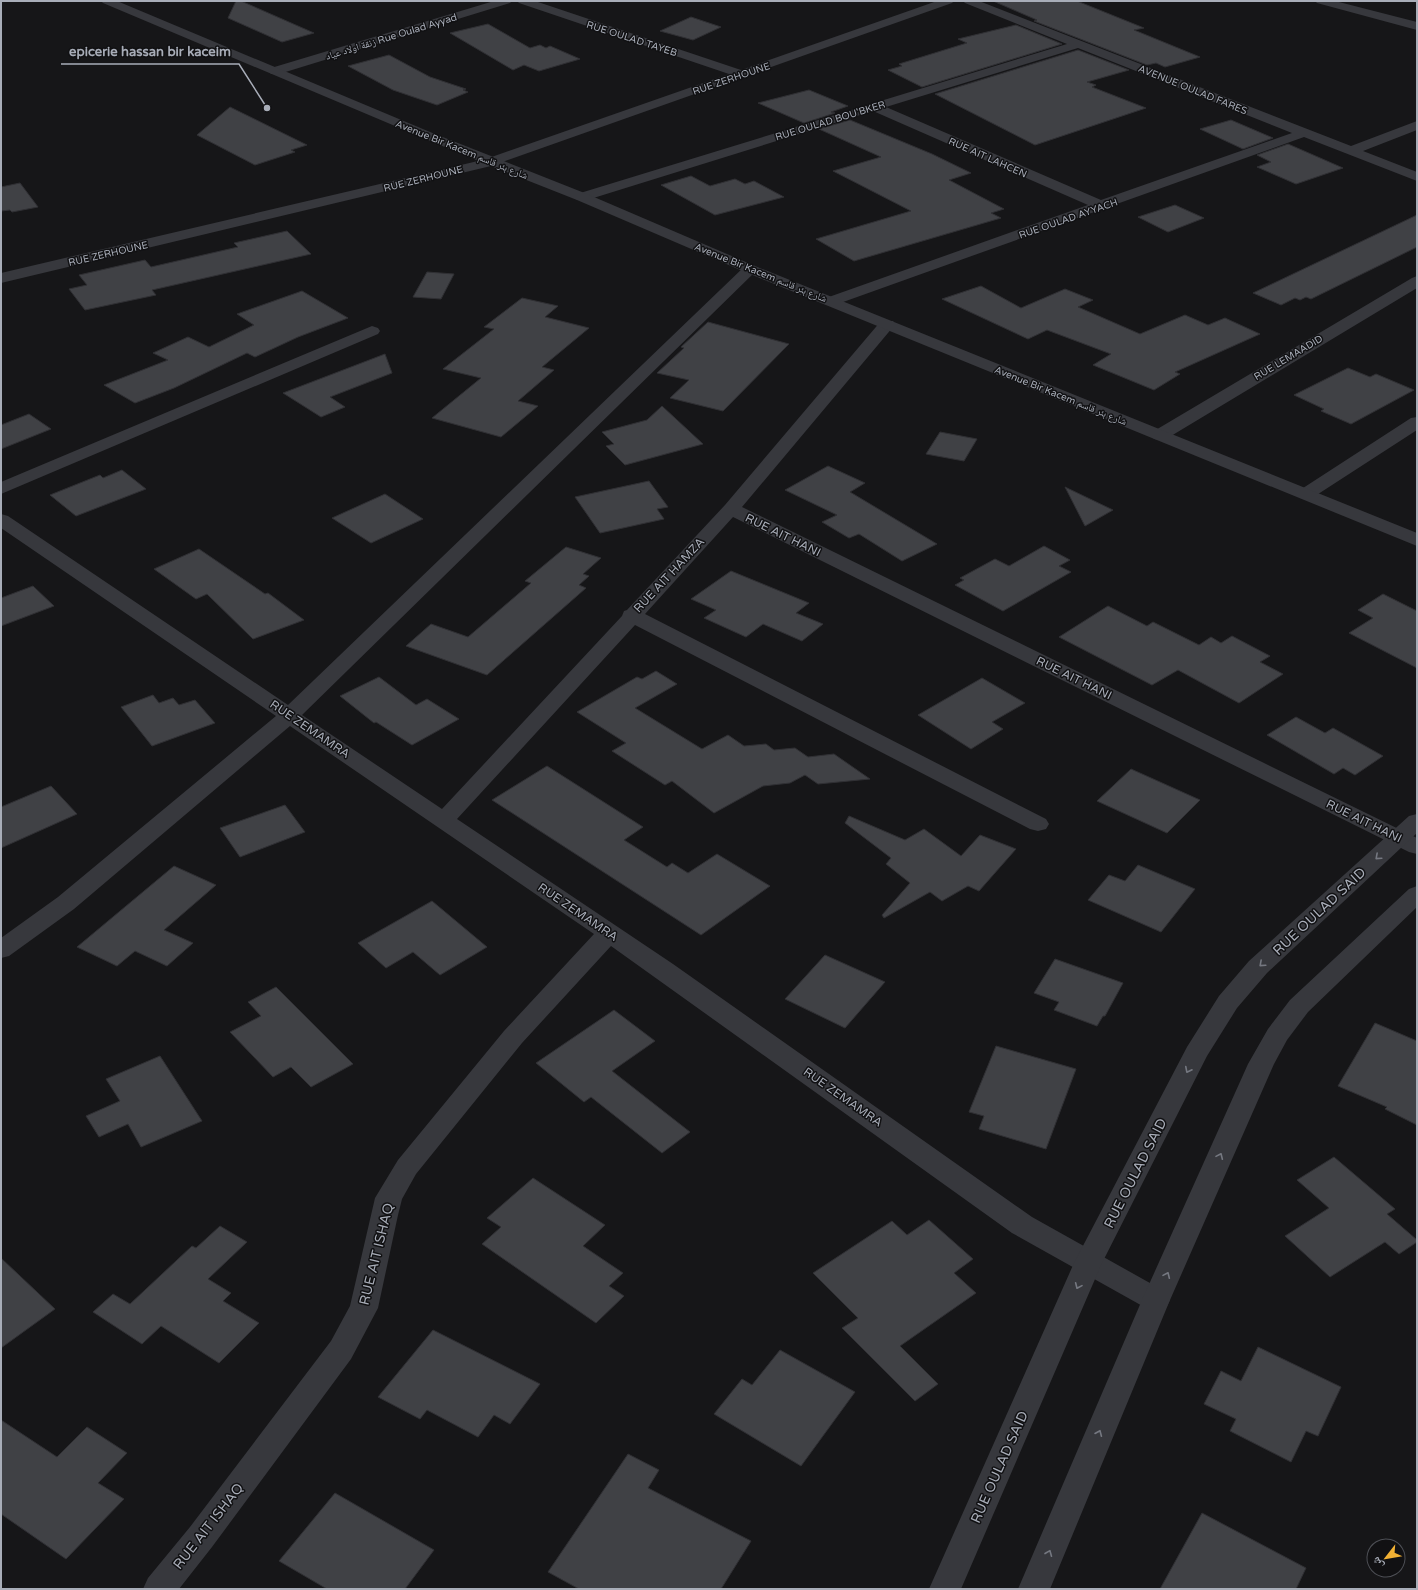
<svg xmlns="http://www.w3.org/2000/svg" width="1418" height="1590" viewBox="0 0 1418 1590" font-family="'Varela Round','Noto Naskh Arabic',sans-serif">
  <style>
    .building { fill: #404145; stroke: #303034 }
    .lines { fill: none; stroke-linecap: round; stroke-linejoin: round }
    .minor { fill: #37383d; fill-rule: evenodd }
    .tertiary { fill: #37383d; fill-rule: evenodd }
    .oneway { stroke: #757881 }
    .labels { text-anchor: middle; stroke-width: 3; stroke-linejoin: round; paint-order: stroke }
    .far-street-label { font-size: 10px; fill: #a8adb8; stroke: #111113 }
    .street-label { font-size: 12px; fill: #a8adb8; stroke: #111113 }
    .near-street-label { font-size: 14px; fill: #a8adb8; stroke: #111113 }
    .leader { fill: none; stroke: #a8adb8; stroke-width: 1.5 }
    .callout-dot { fill: #a8adb8; stroke: #111113; stroke-width: 1.5 }
    .callout-label { font-size: 13px; text-anchor: middle; font-weight: bold; fill: #a8adb8; stroke: #111113; stroke-width: 3; stroke-linejoin: round; paint-order: stroke }
  </style>
  <rect width="100%" height="100%" fill="#161618"/>
  <path class="building" d="M236 1H241L314 33 282 42 228 18Z
    M993 1H1077L1144 28 1134 30 1200 57 1165 67 1156 63 1147 65 1034 21 1037 20Z
    M691 17 721 27 693 40 660 31Z
    M488 24 530 48 540 45 546 48 550 46 580 59 539 71 524 65 513 70 450 33Z
    M1016 25 1062 44 922 87 888 70 902 66 899 64 967 43 958 39Z
    M1078 50 1129 70 1087 82 1096 85 1092 87 1146 108 1035 145 935 94Z
    M389 55 430 77 466 89 463 90 468 92 437 105 393 90 348 66Z
    M809 90 848 106 831 112 835 113 804 123 758 103Z
    M230 107 307 145 291 150 295 152 255 165 197 135Z
    M850 120 932 154 971 173 949 180 1004 209 991 213 1001 218 854 261 816 239 911 211 833 171 881 157 819 129Z
    M1231 120 1273 138 1243 149 1200 129Z
    M1288 144 1311 154 1343 168 1296 184 1257 167 1271 162 1257 155Z
    M691 176 710 186 735 179 745 184 754 181 784 197 715 215 661 185Z
    M20 183 38 207 12 212 10 210 1 211V187Z
    M1175 205 1204 218 1168 232 1138 217Z
    M1417 215V247L1311 299 1306 297 1300 300 1295 298 1281 305 1253 293Z
    M287 231 311 254 152 290 156 295 85 310 69 289 87 285 79 275 145 260 151 267 238 247 234 243Z
    M427 272 454 274 441 299 413 297Z
    M981 286 1021 308 1065 289 1093 300 1078 307 1140 334 1185 315 1208 325 1225 318 1260 334 1175 372 1180 374 1154 390 1093 365 1111 354 1047 330 1028 339 942 299Z
    M302 291 348 318 298 337 255 357 247 353 174 388 135 403 104 385 168 360 153 353 188 337 209 347 254 325 237 314Z
    M522 298 558 306 545 317 589 328 542 367 554 370 518 401 538 406 501 437 432 418 481 378 443 369 494 329 484 327Z
    M708 322 789 344 723 411 670 398 689 380 657 373 684 348 681 347Z
    M385 354 392 373 330 397 345 407 321 417 283 393Z
    M1348 368 1370 377 1376 374 1414 390 1351 424 1321 411 1324 409 1294 395Z
    M662 406 703 444 625 465 606 446 614 444 602 432 647 420Z
    M29 414 51 429 1 449V425Z
    M940 432 977 439 964 461 926 454Z
    M828 466 865 483 850 492 937 544 902 561 859 534 849 538 822 522 837 515 785 490Z
    M122 470 146 489 76 516 50 495 100 475 103 478Z
    M649 481 668 507 657 509 664 519 600 533 575 497Z
    M1065 487 1113 510 1085 526Z
    M385 494 423 519 371 543 332 518Z
    M1044 546 1070 560 1059 566 1071 572 1003 611 955 585 964 580 960 578 995 559 1009 566Z
    M566 547 601 558 583 574 589 576 579 585 586 588 487 675 406 646 431 624 468 637 531 583 525 581Z
    M199 549 265 594 268 593 304 620 253 639 207 594 196 599 154 569Z
    M731 571 809 603 796 613 823 624 802 641 763 624 746 637 704 618 716 610 691 599Z
    M33 586 54 606 1 626V598Z
    M1383 594 1417 611V668L1349 633 1373 618 1358 610Z
    M1108 606 1147 626 1153 622 1199 645 1211 637 1221 643 1232 636 1270 656 1260 662 1283 674 1239 703 1178 670 1152 685 1059 637Z
    M656 671 677 684 635 708 702 749 728 735 744 746 766 744 774 750 795 748 808 757 834 754 870 779 818 784 805 775 790 783 763 786 714 813 672 781 665 785 612 751 626 743 577 712 637 677 642 679Z
    M379 677 416 705 427 699 459 719 412 745 376 722 374 723 340 696Z
    M982 678 1025 703 992 722 1003 729 971 749 918 715Z
    M153 695 159 703 173 698 179 705 195 700 215 723 152 746 121 707Z
    M1296 717 1325 733 1333 728 1383 756 1355 775 1343 768 1334 774 1267 735Z
    M547 766 643 827 624 840 667 867 672 863 688 873 717 854 770 886 701 935 492 800Z
    M1131 769 1200 800 1167 833 1097 801Z
    M51 786 77 814 1 848V807Z
    M285 805 305 832 240 857 220 828Z
    M849 816 905 840 924 829 961 856 980 835 1016 849 979 891 968 886 942 901 930 892 884 918 882 915 910 883 886 864 891 858 845 823Z
    M1138 865 1195 889 1161 932 1088 900 1109 875 1125 881Z
    M174 866 216 885 164 930 193 943 167 966 135 951 117 966 77 947Z
    M432 901 487 947 440 975 413 952 386 968 358 943Z
    M825 955 885 982 845 1028 785 999Z
    M1055 959 1123 983 1105 1016H1103L1097 1026 1054 1010 1059 1002 1034 993Z
    M276 987 353 1064 311 1087 291 1067 273 1077 230 1032 261 1016 248 1002Z
    M614 1010 655 1041 612 1071 690 1132 662 1153 591 1097 584 1102 536 1063Z
    M1375 1023 1417 1041V1125L1385 1109 1387 1107 1338 1086Z
    M996 1046 1076 1069 1046 1149 979 1129 984 1116 969 1112Z
    M160 1056 202 1121 141 1147 128 1124 99 1137 86 1116 120 1101 106 1079Z
    M1334 1157 1395 1209 1387 1214 1417 1240V1242L1399 1254 1385 1242 1330 1277 1285 1236 1329 1208 1297 1180Z
    M533 1178 605 1225 583 1246 623 1273 609 1286 624 1296 596 1323 482 1244 501 1227 487 1218Z
    M929 1220 973 1259 954 1273 976 1293 900 1346 938 1384 915 1401 842 1328 858 1318 813 1273 892 1221 907 1235Z
    M220 1226 247 1242 208 1279 231 1293 223 1301 259 1323 219 1363 161 1326 142 1344 93 1312 113 1294 130 1304 192 1246 196 1248Z
    M1 1258 55 1309 1 1348Z
    M433 1330 540 1384 510 1424 494 1415 478 1437 427 1410 420 1419 378 1397Z
    M1258 1347 1341 1387 1318 1436 1306 1431 1291 1462 1230 1431 1236 1419 1204 1404 1221 1371 1241 1381Z
    M780 1350 855 1392 801 1466 714 1414 742 1379 752 1385Z
    M1 1420 57 1457 87 1427 127 1453 98 1483 124 1499 66 1559 1 1514Z
    M628 1454 659 1470 648 1488 751 1541 721 1589H579L548 1572Z
    M335 1493 434 1550 405 1589H327L279 1561Z
    M1202 1513 1306 1568 1296 1589H1160Z"/>
  <g class="lines">
    <path class="minor" d="M494 1H512L510 3 279 74H271L269 71 271 68Z
      M517 1H535L741 70 937 1H954L952 3 491 166 486 165 484 162 486 159 729 74 519 3Z
      M963 1H979L1351 146 1417 121V130L1363 151 1417 172V181L1304 137 832 306 826 304 824 301 826 298 1088 205 873 111 587 200H577L575 197 577 194 1067 44 965 3ZM1078 48 1292 133 1101 200 886 107Z
      M1315 1H1335L1417 22V30L1317 3Z
      M750 264 755 266 758 269 755 272 302 715 442 809 622 616 624 611 627 610 725 505 881 321H893L895 324 893 327 742 507 1417 838V854L1409 852 733 517 645 614 1046 819 1049 824 1046 829 1038 831 1030 829 635 625 457 819 673 964 1032 1217 1166 1292 1170 1300 1166 1308 1156 1312 1146 1308 1012 1233 611 946 522 1043 416 1174 402 1199 398 1215 378 1308 351 1359 212 1547 179 1589H143L148 1578 190 1527 331 1341 350 1306 375 1198 398 1160 504 1031 594 934 290 726 74 909 9 956 1 958V938L58 897 276 716 1 528V514L8 516 288 705 745 266Z
      M1417 276V288L1166 439 1160 440 1154 439 1151 435 1154 431 1412 278Z
      M372 326 378 328 380 331 378 334 1 494V482Z
      M1417 417V430L1312 498 1306 499 1300 498 1297 494 1300 490 1411 418Z"/>
    <path class="tertiary" d="M101 1H117L430 132 587 194 755 266 1417 533V546L745 272 577 200 491 166 1 283V273L478 161 103 3Z
      M1417 814V833L1267 973 1237 1008 1207 1056 1102 1263 961 1589H929L1074 1263 1187 1047 1219 996 1249 961 1409 816Z
      M1417 886V907L1308 1012 1287 1040 1274 1064 1170 1300 1050 1589H1018L1142 1300 1248 1064 1268 1029 1290 1000 1409 889Z"/>
  </g>
  <defs><path id="oneway-chevron" d="M-2-3.5L2.5 0L-2 3.5" fill="none" stroke-width="1.6" stroke-linecap="round" stroke-linejoin="round"/></defs>
  <g class="oneway">
    <use href="#oneway-chevron" transform="translate(1378 857) rotate(138)"/>
    <use href="#oneway-chevron" transform="translate(1262 964) rotate(138)"/>
    <use href="#oneway-chevron" transform="translate(1188 1070) rotate(117)"/>
    <use href="#oneway-chevron" transform="translate(1220 1156) rotate(-66)"/>
    <use href="#oneway-chevron" transform="translate(1167 1275) rotate(-66)"/>
    <use href="#oneway-chevron" transform="translate(1078 1286) rotate(114)"/>
    <use href="#oneway-chevron" transform="translate(1099 1433) rotate(-67)"/>
    <use href="#oneway-chevron" transform="translate(1049 1553) rotate(-68)"/>
  </g>
  <g class="labels">
    <g class="far-street-label">
      <text transform="translate(391 36) rotate(-17)" y="4">زنقة اولاد عياد Rue Oulad Ayyad</text>
      <text transform="translate(632 38) rotate(18)" y="4">RUE OULAD TAYEB</text>
      <text transform="translate(731 78) rotate(-19)" y="4">RUE ZERHOUNE</text>
      <text transform="translate(1193 89) rotate(22)" y="4">AVENUE OULAD FARES</text>
      <text transform="translate(830 120) rotate(-17)" y="4">RUE OULAD BOU'BKER</text>
      <text transform="translate(462 149) rotate(22)" y="4">Avenue Bir Kacem شارع بئر قاسم</text>
      <text transform="translate(988 157) rotate(24)" y="4">RUE AIT LAHCEN</text>
      <text transform="translate(423 178) rotate(-14)" y="4">RUE ZERHOUNE</text>
      <text transform="translate(1068 218) rotate(-19)" y="4">RUE OULAD AYYACH</text>
      <text transform="translate(108 253) rotate(-13)" y="4">RUE ZERHOUNE</text>
      <text transform="translate(761 272) rotate(22)" y="4">Avenue Bir Kacem شارع بئر قاسم</text>
      <text transform="translate(1288 357) rotate(-31)" y="4">RUE LEMAADID</text>
      <text transform="translate(1061 395) rotate(22)" y="4">Avenue Bir Kacem شارع بئر قاسم</text>
    </g>
    <g class="street-label">
      <text transform="translate(783 535) rotate(26)" y="4">RUE AIT HANI</text>
      <text transform="translate(669 575) rotate(-47)" y="4">RUE AIT HAMZA</text>
      <text transform="translate(1074 678) rotate(26)" y="4">RUE AIT HANI</text>
      <text transform="translate(310 729) rotate(34)" y="4">RUE ZEMAMRA</text>
      <text transform="translate(1364 821) rotate(26)" y="4">RUE AIT HANI</text>
      <text transform="translate(578 912) rotate(34)" y="4">RUE ZEMAMRA</text>
      <text transform="translate(843 1097) rotate(35)" y="4">RUE ZEMAMRA</text>
    </g>
    <g class="near-street-label">
      <text transform="translate(1319 911) rotate(-43)" y="5">RUE OULAD SAID</text>
      <text transform="translate(1135 1173) rotate(-63)" y="5">RUE OULAD SAID</text>
      <text transform="translate(376 1254) rotate(-76)" y="5">RUE AIT ISHAQ</text>
      <text transform="translate(999 1467) rotate(-66)" y="5">RUE OULAD SAID</text>
      <text transform="translate(208 1526) rotate(-52)" y="5">RUE AIT ISHAQ</text>
    </g>
  </g>
  <path class="leader" d="M267 108L239 64H61"/>
  <circle class="callout-dot" cx="267" cy="108" r="4"/>
  <g class="callout-label">
    <text x="150" y="56">epicerie hassan bir kaceim</text>
  </g>
  <rect width="1418" height="1590" fill="none" stroke="#a8adb8" stroke-width="4"/>
  <g transform="translate(1386 1558) rotate(239)"><circle r="19" fill="#111113" stroke="#4d4f55"/>
  <path d="M0-3L7 15L0 10L-7 15Z" fill="#f2b134"/>
  <text y="-6" font-size="11" font-weight="bold" text-anchor="middle" fill="#a8adb8">ش</text>
  </g>
</svg>
